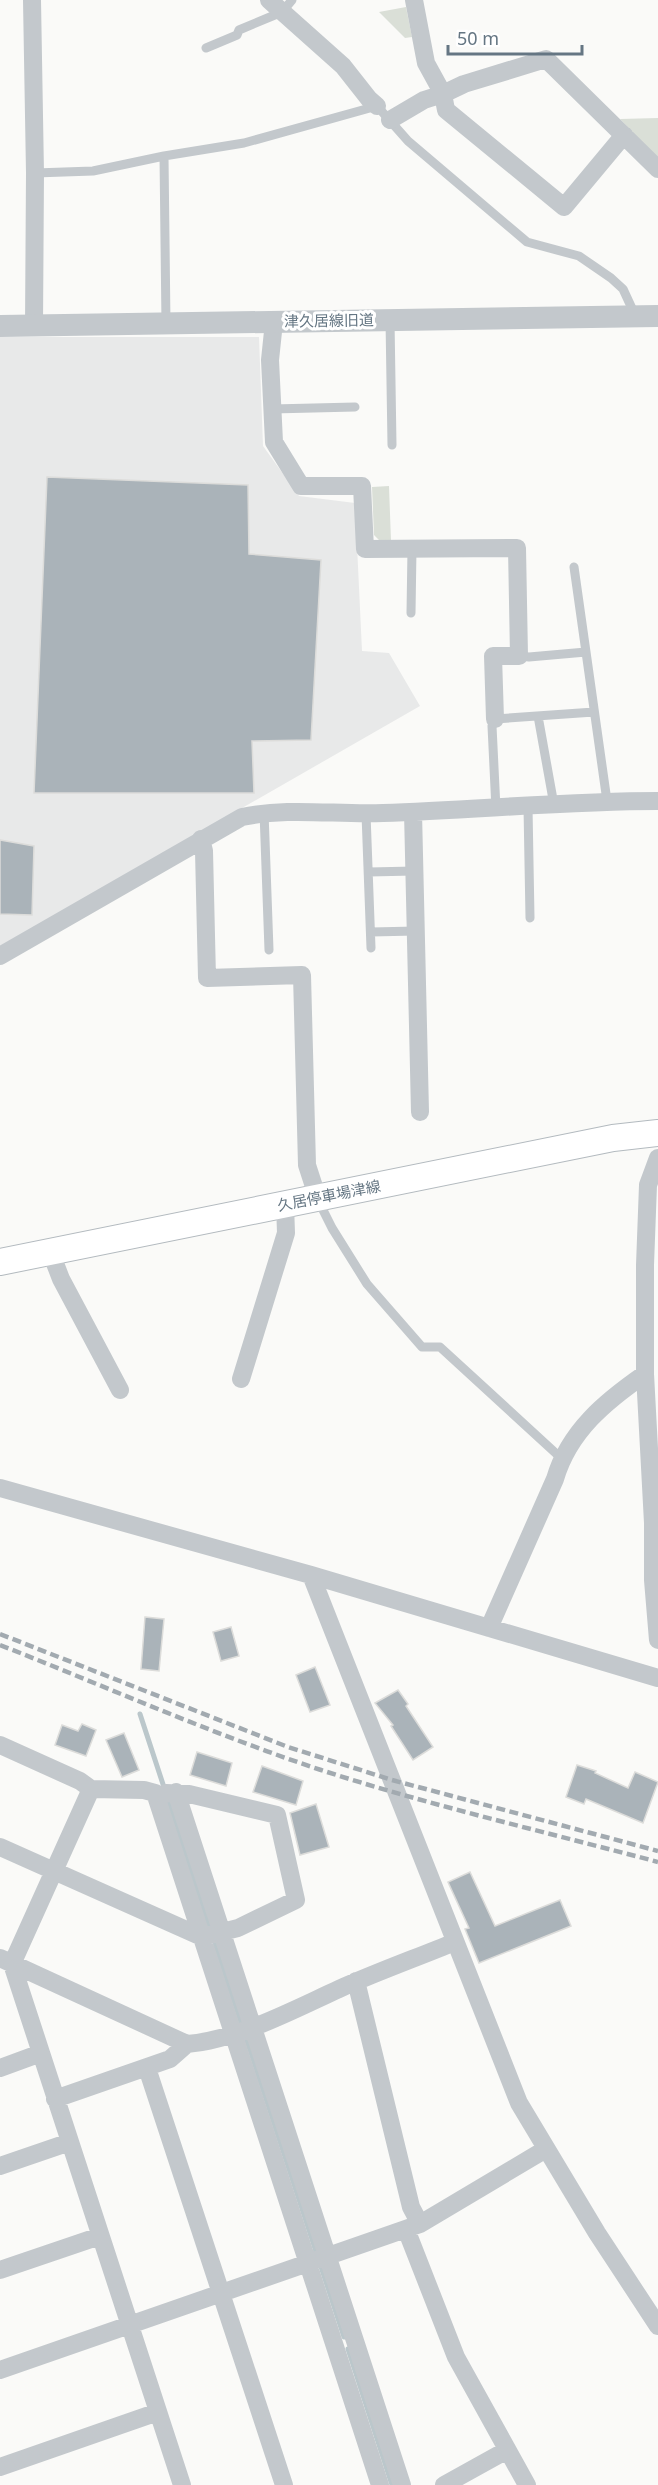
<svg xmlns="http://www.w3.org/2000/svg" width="658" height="2485" viewBox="0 0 658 2485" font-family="'Noto Sans','Noto Sans JP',sans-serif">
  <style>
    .built { fill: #e8e9e9 }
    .green { fill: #dadfd7 }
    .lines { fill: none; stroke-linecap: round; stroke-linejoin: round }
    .stream { stroke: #bbc7cb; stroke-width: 5 }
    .building { fill: #aab3b9; stroke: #dcdcda; stroke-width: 1.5 }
    .secondary-casing { stroke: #b3babf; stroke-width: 28 }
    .service { stroke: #c3c8cc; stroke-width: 9 }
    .minor { stroke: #c3c8cc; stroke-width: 18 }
    .tertiary { stroke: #c3c8cc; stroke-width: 22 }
    .secondary { stroke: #fff; stroke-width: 26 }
    .rail { stroke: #a2aab0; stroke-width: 4.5; stroke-dasharray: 9 4.5; stroke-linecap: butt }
    .labels { text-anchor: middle; stroke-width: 6; stroke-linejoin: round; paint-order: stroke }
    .street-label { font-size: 15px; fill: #657683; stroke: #fff }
  </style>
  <rect width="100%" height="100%" fill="#fafaf8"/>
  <path class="built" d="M0 337H259L263 446 299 496 355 503 362 651 389 653 420 706 0 947Z"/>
  <path class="green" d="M406 7 412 37 405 38 379 12Z
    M658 118V159L620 119Z
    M389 486 391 541H380L374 535 372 487Z"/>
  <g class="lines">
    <path class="stream" d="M140 1714 344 2337
      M348 2349 392 2485"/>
  </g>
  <path class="building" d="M47 477 248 485 249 554 321 560 311 740 252 741 254 793H34Z
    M0 840 34 846 32 915 0 914Z
    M145 1617 164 1619 159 1671 141 1669Z
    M231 1627 239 1656 221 1661 213 1632Z
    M315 1667 330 1705 310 1712 296 1675Z
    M398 1690 408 1704 406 1706 433 1747 413 1760 391 1726 393 1725 375 1703Z
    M82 1724 96 1730 86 1756 55 1745 62 1725 78 1731Z
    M124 1733 139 1770 122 1777 106 1740Z
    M197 1752 232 1763 226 1786 190 1775Z
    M577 1765 596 1771 595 1773 628 1788 635 1772 658 1782 643 1823 586 1799 584 1804 566 1797Z
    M262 1766 303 1781 296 1805 253 1792Z
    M316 1804 329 1847 300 1855 290 1813Z
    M470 1872 495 1926 560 1900 571 1926 479 1963 465 1929 469 1928 448 1882Z"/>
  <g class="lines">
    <defs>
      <path id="secondary" d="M0 1262 613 1138 658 1133"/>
    </defs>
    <use href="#secondary" class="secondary-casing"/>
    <path class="service" d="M206 48 237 35 239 30 282 12 292 0
      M164 156 166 324
      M35 173 93 171 164 156 244 143 377 106 408 141 527 242 579 256 611 278 623 289 635 315
      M390 320 392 445
      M272 409 355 407
      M574 567 586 652
      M411 613 412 549
      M519 656 529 657 586 652 607 801
      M538 716 554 805
      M528 807 530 918
      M496 809 492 726 495 719 594 712
      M264 812 269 950
      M366 814 371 948
      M369 872 414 871
      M371 932 416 931
      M318 1200 332 1228 367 1284 422 1347H440L561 1458"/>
    <path class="minor" d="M32 0 35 173 34 326
      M269 0 343 66 369 99 377 106
      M390 120 424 100 443 94 426 63 414 0
      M624 135 564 207 446 110 443 94 464 84 546 59 658 169
      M274 322 270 360 274 442 301 486H362L365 549 517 548 519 656H493L495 719
      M413 812 420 1112
      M201 839 204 851 207 978 302 975 307 1165 318 1199
      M0 956 242 817C289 807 336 815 383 813 475 810 567 801 658 801
      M658 1158 648 1185 645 1265V1374L653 1523V1580L658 1640
      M51 1253 61 1279 120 1390
      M241 1379 286 1233 285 1204
      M0 1488 311 1575 658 1678
      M311 1575 519 2103 597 2233 658 2326
      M489 1628 555 1479C569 1431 606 1401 645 1374
      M0 1745 80 1781 91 1789
      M176 1792 402 2485
      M0 1847 202 1937 238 1928 296 1900 277 1815 189 1794 166 1793
      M0 1958 187 2044C237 2040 293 2010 339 1989 377 1972 416 1958 455 1942
      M356 1981 411 2207 420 2224
      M0 2068 41 2053
      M147 2068 284 2485
      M55 2099 170 2059 187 2044
      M0 2166 70 2142
      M406 2229 456 2357 527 2485
      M0 2270 100 2236
      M0 2370 420 2224 546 2149
      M0 2467 158 2412
      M182 2485 12 1964 91 1789 144 1790 155 1793 380 2485
      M444 2485 507 2450"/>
    <path class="tertiary" d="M0 326 658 316"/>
    <use href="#secondary" class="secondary"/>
    <path class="rail" d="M0 1634 288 1747 392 1780 658 1851
      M0 1645C107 1687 212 1734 321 1770 432 1806 546 1832 658 1862"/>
  </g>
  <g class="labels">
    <g class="street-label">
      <text transform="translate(329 321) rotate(-1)" y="5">津久居線旧道</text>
      <text transform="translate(329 1196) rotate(-11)" y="5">久居停車場津線</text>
    </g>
  </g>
  <path d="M448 45v9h134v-9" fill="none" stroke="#657683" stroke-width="3"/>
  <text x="457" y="45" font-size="18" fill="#657683" stroke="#ffffff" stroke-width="4.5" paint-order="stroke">50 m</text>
</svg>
